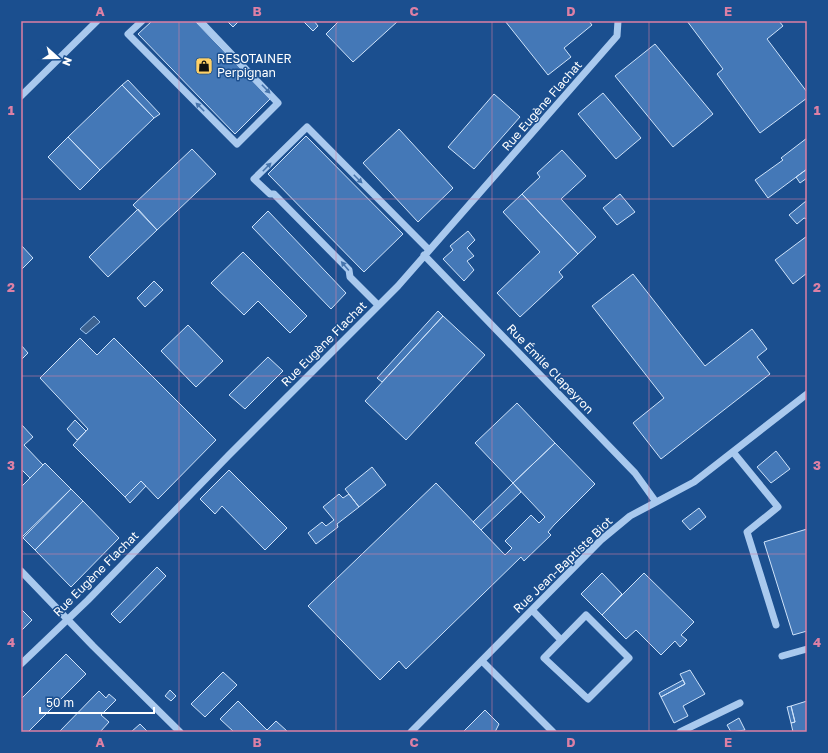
<svg xmlns="http://www.w3.org/2000/svg" width="828" height="753" viewBox="0 0 828 753" font-family="'Golos Text',sans-serif">
  <style>
    .water { fill: #3c6290; stroke: #9cc4f0 }
    .building { fill: #4478b7; stroke: #cfe3fa }
    .lines { fill: none; stroke-linecap: round; stroke-linejoin: round }
    .minor { stroke: #a9c9ee; stroke-width: 7 }
    .oneway { fill: #4674ac }
    .grid { fill: none; stroke: #dd80a5; stroke-width: 1; stroke-opacity: 0.55 }
    .labels { text-anchor: middle; stroke-width: 3; stroke-linejoin: round; paint-order: stroke }
    .poi-label { font-size: 12px; fill: #fff; stroke: #1b4f8f; text-anchor: start }
    .street-label { font-size: 12px; fill: #fff; stroke: #1b4f8f }
    .neatline { fill: none; stroke: #dd80a5; stroke-width: 1.5 }
    .grid-label { font-size: 13px; text-anchor: middle; font-weight: bold; fill: #dd80a5 }
  </style>
  <rect width="100%" height="100%" fill="#1b4f8f"/>
  <path class="water" d="M94 316 100 322 86 334 80 329Z"/>
  <path class="building" d="M152 21H195L270 99 235 134 138 34Z
    M227 21H239L233 27Z
    M303 21H314L318 26 313 31Z
    M339 21H398L353 62 326 34Z
    M505 21H589L592 25 564 48 571 57 548 75Z
    M687 21H779L783 26 767 39 807 92V98L760 133 717 74 723 69Z
    M655 44 713 114 673 147 615 76Z
    M128 80 160 114 154 118 122 85Z
    M122 85 154 118 100 170 68 137Z
    M603 93 641 138 616 159 578 114Z
    M494 94 520 117 474 169 448 147Z
    M399 129 453 188 418 222 363 163Z
    M306 136 403 234 364 272 268 174Z
    M68 137 100 170 80 190 48 157Z
    M807 138V169L768 198 755 180 783 160 781 158Z
    M192 149 216 174 157 230 133 205Z
    M562 150 586 176 561 199 596 237 578 254 522 194 540 177 537 173Z
    M807 169V178L800 183 796 177Z
    M522 194 578 254 559 272 563 277 520 317 497 293 540 252 503 212Z
    M620 194 635 212 617 225 603 208Z
    M806 201 807 219 804 218 797 224 789 215Z
    M138 209 157 230 108 277 89 257Z
    M268 211 346 293 331 309 252 227Z
    M468 231 475 240 467 248 474 256 467 261 474 270 464 281 443 259 453 250 450 246Z
    M807 236V273L793 284 775 260Z
    M21 245 33 258 21 270Z
    M243 252 307 316 290 333 258 301 244 315 211 283Z
    M633 274 705 366 752 329 767 349 757 357 770 374 661 459 633 423 664 398 592 306Z
    M154 281 163 290 145 307 137 298Z
    M438 311 443 316 382 382 377 378Z
    M443 316 485 355 406 440 365 401Z
    M188 325 223 361 196 387 161 351Z
    M80 338 97 355 114 338 216 440 158 499 141 481 125 497 73 445 88 429 40 378Z
    M21 345 28 353 21 360Z
    M268 357 283 371 245 409 229 395Z
    M517 403 555 443 513 483 475 443Z
    M75 420 86 431 77 440 67 429Z
    M21 424 33 437 24 445 43 465 30 478 21 469Z
    M555 443 595 484 554 525 548 532 551 535 524 561 521 557 406 669 399 661 380 680 308 606 436 483 505 555 512 548 505 541 531 515 539 523 545 517 513 483Z
    M776 451 790 469 771 483 757 467Z
    M45 463 71 489 22 537 21 536V487Z
    M372 467 386 485 359 507 345 489Z
    M229 470 287 528 265 550 222 506 215 514 200 499Z
    M141 481 146 486 130 503 125 497Z
    M513 483 521 492 481 530 473 522Z
    M71 489 83 501 35 550 23 538Z
    M339 494 343 498 349 494 359 507 337 524 338 527 316 544 308 533 322 522 326 526 334 520 323 507Z
    M83 501 119 538 71 587 35 550Z
    M699 508 706 517 690 530 682 521Z
    M807 529V631L793 635 764 542Z
    M157 567 166 576 120 623 111 614Z
    M602 573 622 594 602 615 581 594Z
    M644 573 694 622 681 635 687 640 680 647 675 641 661 655 636 630 626 639 602 615Z
    M21 609 32 620 21 631Z
    M66 654 86 674 28 732H21V699Z
    M690 670 705 694 683 706 688 716 674 723 661 697 685 684 680 674Z
    M223 672 237 685 205 717 191 704Z
    M683 680 685 684 661 697 659 693Z
    M170 690 176 696 171 701 165 696Z
    M99 691 106 698 109 694 116 700 101 715 109 722 100 732H59Z
    M238 701 267 730 276 721 287 731 234 732 220 719Z
    M807 701V732H793L791 723 795 722 791 706Z
    M791 706 795 722 791 723 787 707Z
    M485 710 499 724 495 732H465L464 731Z
    M739 718 745 730 731 732 727 725Z
    M140 724 148 732H131Z"/>
  <g class="lines">
    <path class="minor" d="M142 21 128 34 237 144 278 103 200 21
      M21 96 97 21
      M424 255 635 473 656 502
      M378 305 350 277 349 270 274 194H270L254 179 307 127 429 250
      M733 452 778 507 747 532 776 625
      M21 571 93 646 180 732
      M532 610 561 640
      M586 615 629 658 588 699 544 658Z
      M782 656 807 649
      M482 661 553 732
      M21 664 88 600 228 456 398 286 617 36 618 21
      M411 732 601 540 630 516 694 482 807 394
      M680 732 740 703"/>
  </g>
  <defs><path id="oneway-solid" d="M-6-.8H1V-3.2L6.5 0L1 3.2V.8H-6Z"/></defs>
  <g class="oneway">
    <use href="#oneway-solid" transform="translate(266 89) rotate(46)"/>
    <use href="#oneway-solid" transform="translate(200 107) rotate(-135)"/>
    <use href="#oneway-solid" transform="translate(267 167) rotate(-45)"/>
    <use href="#oneway-solid" transform="translate(358 179) rotate(45)"/>
    <use href="#oneway-solid" transform="translate(345 266) rotate(-130)"/>
  </g>
  <path class="grid" d="M179 21V732M336 21V732M492 21V732M649 21V732M21 199H807M21 376H807M21 554H807"/>
  <defs>
    <symbol id="shop-square" viewBox="-11 -11 22 22"><rect x="-9" y="-9" width="18" height="18" rx="4" fill="#ffd166" stroke="#1b4f8f"/><path d="M-5-2.5h2.3a2.7 3.5 0 0 1 5.4 0H5L5.5 6h-11ZM-1.5-2.5h3a1.5 2.3 0 0 0-3 0Z" fill="#111"/></symbol>
  </defs>
  <g fill-rule="evenodd">
    <use href="#shop-square" x="194" y="56" width="20" height="20"/>
  </g>
  <g class="labels">
    <g class="poi-label">
      <text x="217" y="63">RESOTAINER<tspan x="217" dy="14">Perpignan</tspan></text>
    </g>
    <g class="street-label">
      <text transform="translate(542 106) rotate(-49)" y="4">Rue Eugène Flachat</text>
      <text transform="translate(324 344) rotate(-45)" y="4">Rue Eugène Flachat</text>
      <text transform="translate(550 369) rotate(46)" y="4">Rue Émile Clapeyron</text>
      <text transform="translate(563 565) rotate(-44)" y="4">Rue Jean-Baptiste Biot</text>
      <text transform="translate(96 574) rotate(-45)" y="4">Rue Eugène Flachat</text>
    </g>
  </g>
  <rect width="828" height="753" fill="none" stroke="#1b4f8f" stroke-width="44"/>
  <g transform="translate(58 58) rotate(111)" stroke="#1b4f8f" stroke-width="3" paint-order="stroke">
  <path d="M0-3L7 15L0 10L-7 15Z" fill="#ffffff"/>
  <text y="-6" font-size="11" font-weight="bold" text-anchor="middle" fill="#ffffff">N</text>
  </g>
  <path d="M40 707v6h114v-6" fill="none" stroke="#ffffff" stroke-width="2"/>
  <text x="46" y="707" font-size="12" fill="#ffffff" stroke="#1b4f8f" stroke-width="3" paint-order="stroke">50 m</text>
  <rect x="22" y="22" width="784" height="709" class="neatline"/>
  <g class="grid-label">
    <text x="100" y="16">A</text>
    <text x="257" y="16">B</text>
    <text x="414" y="16">C</text>
    <text x="571" y="16">D</text>
    <text x="728" y="16">E</text>
    <text x="11" y="115">1</text>
    <text x="817" y="115">1</text>
    <text x="11" y="292">2</text>
    <text x="817" y="292">2</text>
    <text x="11" y="470">3</text>
    <text x="817" y="470">3</text>
    <text x="11" y="647">4</text>
    <text x="817" y="647">4</text>
    <text x="100" y="747">A</text>
    <text x="257" y="747">B</text>
    <text x="414" y="747">C</text>
    <text x="571" y="747">D</text>
    <text x="728" y="747">E</text>
  </g>
</svg>
